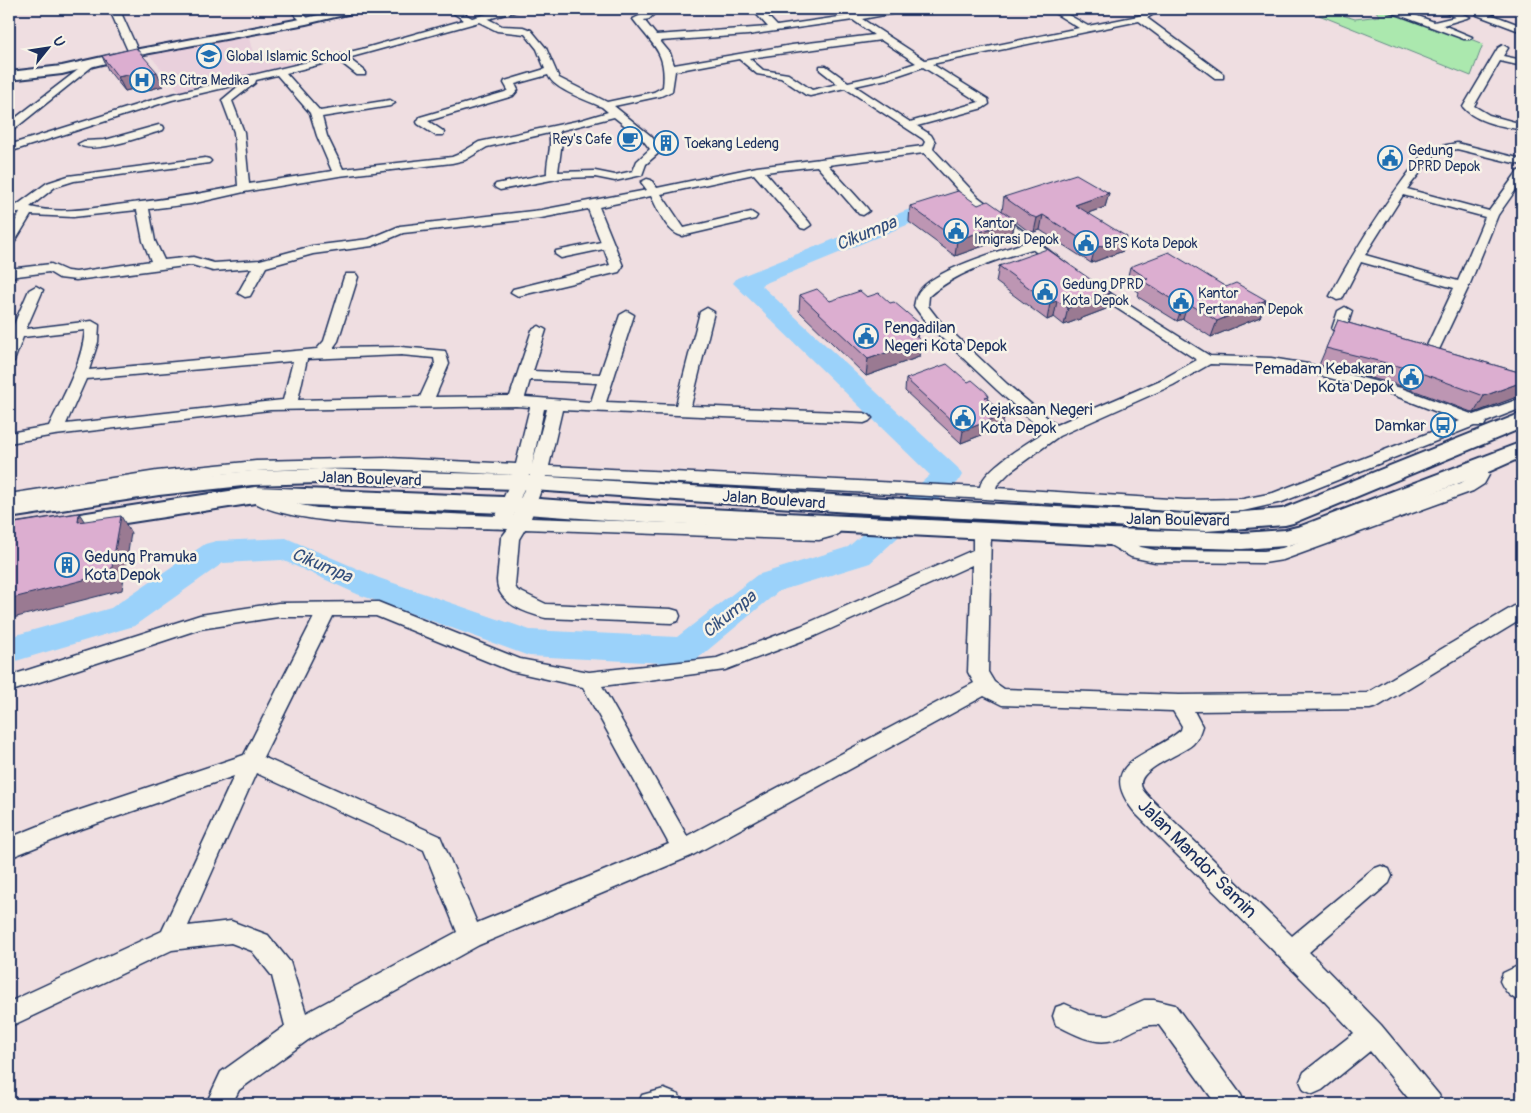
<svg xmlns="http://www.w3.org/2000/svg" width="1531" height="1113" viewBox="0 0 1531 1113" font-family="Pangolin,sans-serif">
  <style>
    .built { fill: #e9d0dc }
    .green { fill: #abe8ae; stroke: #638c86 }
    .lines { fill: none; stroke-linecap: round; stroke-linejoin: round }
    .river { fill: #9bd2fa; fill-rule: evenodd }
    .minor-casing { stroke: #1b2f5e; stroke-width: 3 }
    .tertiary-casing { stroke: #1b2f5e; stroke-width: 4 }
    .secondary-casing { stroke: #1b2f5e; stroke-width: 4 }
    .minor { fill: #f7f3e8; fill-rule: evenodd }
    .tertiary { fill: #f7f3e8; fill-rule: evenodd }
    .secondary { fill: #f7f3e8; fill-rule: evenodd }
    .wall { fill: #bd96b3; stroke: #1b2f5e }
    .shaded-wall { fill: #9a7a92; stroke: #1b2f5e }
    .building { fill: #dcaed0; stroke: #1b2f5e }
    .labels { text-anchor: middle; stroke-width: 5; stroke-linejoin: round; paint-order: stroke }
    .far-poi-label { font-size: 14px; fill: #1b2f5e; stroke: #f7f3e8; text-anchor: start }
    .poi-label { font-size: 16px; fill: #1b2f5e; stroke: #f7f3e8; text-anchor: start }
    .street-label { font-size: 16px; fill: #1b2f5e; stroke: #f7f3e8 }
    .water-label { font-size: 18px; font-style: italic; fill: #35507d; stroke: #f7f3e8 }
    .near-street-label { font-size: 19px; fill: #1b2f5e; stroke: #f7f3e8 }
  </style>
  <rect width="100%" height="100%" fill="#efdee1"/>
  <filter id="ink" filterUnits="userSpaceOnUse"><feTurbulence type="fractalNoise" baseFrequency=".02" numOctaves="2"/><feDisplacementMap in="SourceGraphic" scale="10" xChannelSelector="R" yChannelSelector="G"/><feConvolveMatrix kernelMatrix="1 2 1 2 8 2 1 2 1" color-interpolation-filters="sRGB"/></filter>
  <g filter="url(#ink)">
    <path class="built" d="M248 35 254 55 291 49 299 67 180 92 148 53Z"/>
    <path class="green" d="M1374 9H1395L1483 44 1471 76 1319 15 1336 13 1355 19 1380 16Z"/>
    <g class="lines">
      <path class="river" d="M950 193 958 194 961 199 958 204 761 285 958 468 962 475 958 482 870 563 779 591 696 660 684 664 529 656 357 594 282 560 223 563 134 626 9 663V637L111 608 205 544 216 541 286 538 379 578 530 630 677 637 757 575 848 547 930 475 733 283 737 278Z"/>
      <defs>
        <path id="minor" d="M114 9H122V15L139 53 137 55 134 56 129 53 112 15Z
          M289 9H298L311 21 309 23H303Z
          M447 9H457L472 18 505 9H518L517 11 488 19 502 26 523 27 531 30 546 48 559 78 607 102 654 92 663 87C667 52 653 46 633 19L645 13 644 9H652L654 14 649 19 644 20 656 35 768 27 752 9H761L777 26 846 16 838 9H848L856 14 888 9H905L901 12 862 19 925 60 1079 28 1048 9H1058L1088 26 1138 16 1152 9H1162L1147 18 1223 74V78H1215L1139 21 932 64 988 99 989 104 983 108 917 126 931 135 935 142 933 149 978 197 1068 265 1067 268H1057L1032 249C996 260 958 271 929 296L928 306 938 319 1007 384 1056 425 1163 379 1197 360 1084 287 1082 284 1084 281 1089 280 1210 356 1271 358 1308 364 1401 388 1474 415 1522 398V408L1486 422 1484 426H1474L1282 502 1243 511 1185 512 969 498 546 476 531 518 819 528C830 525 833 515 845 519L847 523 837 535 819 540 525 529 519 539 515 586 517 590 546 604 671 609 678 611 680 616 678 621 671 623 546 618C527 613 497 604 497 580L501 538 508 529C463 527 268 530 247 495L249 491 255 489 284 502 317 508 496 516 513 475C427 470 341 466 256 471 172 477 91 495 9 506V494L157 471 256 461 388 458 516 464 530 407 516 406 270 410 55 435 9 443V433L49 426C63 396 82 364 85 330L23 337 14 361 9 362V332L11 331 29 290 36 286 43 290 26 329 92 321 99 325 98 342 89 370 317 349 324 341 344 277 346 274H356L358 277 338 341 333 348 401 347 445 351 449 364 435 397 510 396 532 330 539 326 546 330 533 371 600 374 620 315 627 311 634 315 606 402 676 405 700 312 707 308 714 312 691 406 864 413 869 415 872 418 869 421 864 423 562 410 549 466 980 487C984 468 1028 443 1044 432L997 390 928 325 914 306C915 303 915 298 917 295 928 271 1000 251 1024 243L970 203 924 153 828 165 867 208 869 211 863 215 859 214 817 166 765 172 809 222 811 225 805 229 801 228 754 174 661 194 684 228 751 212 757 216 755 219 682 236C666 232 658 209 651 196L599 207 623 266 619 272 518 296 511 292 513 289 610 265 604 249 561 258 555 254 556 251 601 242 588 209 541 218 403 233 372 246 313 254 266 267 250 296 245 297 238 293 252 268 213 271 192 265 76 280 59 278 49 272 9 277V269L51 264 67 271 76 272 151 261 143 241 137 210 73 217 31 215 14 243 10 244 9 232 20 213 9 210V202L17 205 47 183 68 176 205 158 209 159 211 161 209 163 74 181 55 187 30 207C58 214 89 209 117 205 158 200 198 195 238 186L234 132 222 100 241 84 172 100 9 152V145L165 96 362 49 464 20ZM853 20 874 35 792 45 674 65 670 53 660 41 748 35ZM479 22 497 31 525 34 537 49 545 69 505 81 504 83 508 90 505 92 420 117 417 122 418 124 435 135H443L444 133 443 131 428 121 513 96 518 90 515 84 548 75C554 90 587 100 602 107L608 112 581 120 479 142 457 155 452 157 343 169 327 136 322 117 390 106 395 103 390 100 320 111 286 73 338 60 357 75H365V71L348 58ZM881 40 916 63 880 75 848 82 826 66H820V70L838 84 812 90 788 74 763 70 749 58ZM739 59 757 74 781 78 806 95 810 96 845 88 923 139 925 142 923 146 757 167 657 188 651 180 647 179 641 182 647 190 541 210 400 226 369 239 312 246 260 260 214 263 193 257 164 260 155 241 149 209 191 204 244 192 339 176 452 163 465 160 487 147 549 133C553 147 546 160 547 174L496 184 494 186 496 188 500 190 562 178 595 177 615 181 642 175 646 164 662 150 651 136 614 106 661 96 672 91 675 71ZM923 67 979 102 910 122 855 86 887 79ZM277 75 310 113 317 136 332 171 249 184 244 132 232 101 255 83 256 80ZM614 117 643 140 650 149 637 161 633 171 615 175 595 171 558 172 562 141 559 131ZM401 355 434 358 435 364 420 397 298 400 307 359ZM293 361 283 400 66 424 86 379ZM1210 364 1271 366 1307 372 1391 394 1460 421 1273 493 1243 499 1185 500 996 488 997 485 1011 471 1059 436 1173 385ZM530 380 597 383 591 402 525 397ZM544 409H547L532 465ZM529 475H530L513 517Z
          M1387 9H1399L1434 22 1455 17 1439 9H1451L1470 17 1443 25 1472 37 1470 39H1464L1388 11Z
          M1480 10 1522 26V32L1477 15V11Z
          M1503 45 1508 48 1503 56 1522 60V66L1500 61 1474 106 1489 115 1522 124V130C1503 126 1476 123 1463 107L1498 48Z
          M91 60 96 63 94 65 13 130 9 131V123Z
          M159 125 163 126 164 128 163 130C147 135 91 156 78 144L84 141 105 140Z
          M1457 143 1522 159V165L1457 149 1435 154 1407 189 1489 211 1518 171 1522 170V181L1498 215 1469 286 1436 356 1434 359C1427 361 1418 361 1411 359L1409 356 1411 353 1424 352 1454 288 1361 262 1342 299 1337 300 1330 296C1358 243 1390 195 1427 149ZM1403 195 1485 217 1458 281 1365 255Z
          M1345 307 1352 311 1347 327 1360 336 1358 339H1348L1332 329 1338 311Z
          M1478 463 1484 464 1489 475 1484 484 1473 491 1283 560 1264 563 1155 562 1131 557 1103 541 1100 537 1103 533 1109 531 1141 547 1155 550 1264 551 1282 548 1399 504 1461 483 1472 476 1470 468 1472 464Z
          M982 525 988 527 991 531 988 672 994 682 1004 689 1179 695 1367 693 1516 605 1522 603V619L1377 707 1370 709 1194 711 1202 726C1200 732 1198 739 1193 744 1183 754 1140 768 1141 784 1141 790 1148 796 1152 800L1292 936 1373 869 1381 866 1389 869 1392 876 1389 883 1309 952 1381 1025 1439 1095 1443 1104H1413L1370 1051 1322 1090 1313 1094 1304 1090 1300 1081 1304 1072 1354 1033 1325 1002 1136 814C1092 761 1150 757 1181 730L1182 726 1173 711 1002 705 984 696 691 856 479 945 308 1040 239 1090 232 1104H206L221 1072 285 1026 272 976 252 951 231 943 172 950 9 1027V1002L162 931 234 776 76 831 9 858V838L71 813 244 755 314 617H278L200 629 9 692V676L200 615 278 603 378 602 520 659 589 672 717 658 801 626 973 550V531L976 527ZM972 565 968 672 974 683 687 836 602 686 725 670 815 636ZM333 616H376L511 671 583 687 669 844 477 923 440 836 263 757ZM256 773 424 850 457 932 306 1013 290 962 268 935 231 921 188 926Z
          M1522 964V1002C1511 998 1505 992 1500 981L1503 973Z
          M1144 1000H1154L1175 1005 1241 1095 1245 1104H1216L1159 1025C1139 1022 1127 1038 1108 1041 1090 1044 1071 1032 1056 1025L1053 1016 1056 1007 1065 1004 1090 1015 1108 1016Z
          M664 1089 679 1095 683 1104H638L642 1095Z"/>
        <path id="tertiary" d="M343 9H361L360 11 306 24 134 56 62 74 9 80V72L62 66 134 50 306 18Z"/>
        <path id="secondary" d="M1522 413V428L1293 523 1285 525 1206 531 849 512 518 489 319 483 252 485 159 495 9 518V502L159 479 252 471 319 469 518 475 849 496 1206 515 1282 509Z
          M1522 442V457L1486 473 1315 538 1285 546 1242 549 1109 545 607 520 526 514 255 503 9 541V525L255 487 526 498 607 504 1109 529 1242 533 1285 530 1301 526Z"/>
      </defs>
      <use href="#minor" class="minor-casing"/>
      <use href="#tertiary" class="tertiary-casing"/>
      <use href="#secondary" class="secondary-casing"/>
      <use href="#minor" class="minor"/>
      <use href="#tertiary" class="tertiary"/>
      <use href="#secondary" class="secondary"/>
    </g>
    <path class="wall" d="M102 56 163 86 140 92 137 88 125 91 108 70Z
      M1109 193 1105 207 1088 213 1123 251 1091 263 1040 230 1034 232 1028 231 1015 221 1012 236 955 256 909 222 910 206 978 205 1002 211 1004 197Z
      M999 266 1110 293 1106 309 1064 325 1054 317 1047 320 996 282Z
      M1130 267 1226 287 1266 300 1260 317 1211 337 1183 319 1177 321 1138 297 1139 292 1126 284Z
      M800 295 830 301 867 297 890 303 919 323 917 338 919 357 866 376 799 311Z
      M1338 320 1522 373V395L1474 413 1402 386 1319 365Z
      M906 379 968 382 989 396 988 400 1002 427 961 443 905 391Z"/>
    <path class="shaded-wall" d="M157 72 163 86 140 92 134 77Z
      M131 74 137 88 125 91 118 77Z
      M1109 193 1105 207 1071 219 1075 205Z
      M1043 215 1040 230 1034 232 1037 218Z
      M1015 220 1012 236 955 256 957 240Z
      M1127 237 1123 251 1091 263 1095 248Z
      M1110 293 1106 309 1064 325 1068 308Z
      M1266 300 1260 317 1211 337 1217 321Z
      M1057 301 1054 317 1047 320 1050 303Z
      M1188 303 1183 319 1177 321 1183 305Z
      M919 323 917 339 906 327Z
      M921 341 919 357 866 376 868 359Z
      M1522 382V395L1474 413 1484 396Z
      M1005 414 1002 427 961 443 963 431Z
      M79 513 90 530 78 522Z
      M121 516 131 533 122 590 9 619V599Z"/>
    <path class="building" d="M136 48 157 72 134 77 131 74 118 77 102 56Z
      M1076 174 1109 193 1075 205 1127 237 1095 248 1043 215 1037 218 1031 216 1004 197Z
      M958 191 978 205 988 201 1015 220 957 240 910 206Z
      M1047 249 1110 293 1068 308 1057 301 1050 303 999 266Z
      M1169 252 1226 287 1236 283 1266 300 1217 321 1188 303 1183 305 1168 297 1143 281 1148 279 1130 267Z
      M817 289 830 301 860 291 867 297 879 293 890 303 894 302 919 323 906 327 921 341 868 359 800 295Z
      M1338 320 1522 373V382L1484 396 1410 369 1326 348Z
      M947 364 968 382 972 380 986 392 989 396 985 397 1005 414 963 431 906 379Z
      M79 513 78 522 121 516 111 573 9 599V524Z"/>
  </g>
  <defs>
    <symbol id="school-ring" viewBox="-11 -11 22 22"><circle r="9.5" fill="#f7f3e8" stroke="#1f6fb2" stroke-width="1.5"/><path d="M0-5L7-2L0 1L-7-2ZM-4 1L0 2.5L4 1V4Q0 6-4 4Z" fill="#1f6fb2"/></symbol>
    <symbol id="hospital-ring" viewBox="-11 -11 22 22"><circle r="9.5" fill="#f7f3e8" stroke="#1f6fb2" stroke-width="1.5"/><path d="M-5-5h3v3.5h4V-5h3V5h-3V1.5h-4V5h-3Z" fill="#1f6fb2"/></symbol>
    <symbol id="cafe-ring" viewBox="-11 -11 22 22"><circle r="9.5" fill="#f7f3e8" stroke="#1f6fb2" stroke-width="1.5"/><path d="M-5.5-4.5H6V0H3Q3 3.5 0 3.5H-2.5Q-5.5 3.5-5.5 0ZM3-3.2v2h1.7v-2ZM-6 4.5H4V6H-6Z" fill="#1f6fb2"/></symbol>
    <symbol id="building-ring" viewBox="-11 -11 22 22"><circle r="9.5" fill="#f7f3e8" stroke="#1f6fb2" stroke-width="1.5"/><path d="M-4-6H4V6H1V3H-1V6H-4ZM-2.5-4.3h1.7v1.8h-1.7ZM.8-4.3h1.7v1.8H.8ZM-2.5-1h1.7V.8h-1.7ZM.8-1h1.7V.8H.8Z" fill="#1f6fb2"/></symbol>
    <symbol id="civic-ring" viewBox="-11 -11 22 22"><circle r="9.5" fill="#f7f3e8" stroke="#1f6fb2" stroke-width="1.5"/><path d="M-.6-6.5H3V-4.5H.6V-3L4-1V1h2V6H-6V1h2V-1L-.6-3ZM-1.2 2.5V6h2.4V2.5Z" fill="#1f6fb2"/></symbol>
    <symbol id="bus-ring" viewBox="-11 -11 22 22"><circle r="9.5" fill="#f7f3e8" stroke="#1f6fb2" stroke-width="1.5"/><path d="M-5-6H5V4H4V6H2V4H-2V6H-4V4H-5ZM-3.5-4V0h7V-4ZM-3.5 1.2v1.5H-2V1.2ZM2 1.2v1.5H3.5V1.2Z" fill="#1f6fb2"/></symbol>
  </defs>
  <g fill-rule="evenodd">
    <use href="#school-ring" x="195" y="42" width="28" height="28"/>
    <use href="#hospital-ring" x="128" y="66" width="28" height="28"/>
    <use href="#cafe-ring" x="616" y="125" width="28" height="28"/>
    <use href="#building-ring" x="652" y="129" width="28" height="28"/>
    <use href="#civic-ring" x="1376" y="144" width="28" height="28"/>
    <use href="#civic-ring" x="942" y="217" width="28" height="28"/>
    <use href="#civic-ring" x="1072" y="229" width="28" height="28"/>
    <use href="#civic-ring" x="1031" y="278" width="28" height="28"/>
    <use href="#civic-ring" x="1167" y="287" width="28" height="28"/>
    <use href="#civic-ring" x="852" y="322" width="28" height="28"/>
    <use href="#civic-ring" x="1397" y="363" width="28" height="28"/>
    <use href="#civic-ring" x="949" y="404" width="28" height="28"/>
    <use href="#bus-ring" x="1429" y="411" width="28" height="28"/>
    <use href="#building-ring" x="53" y="551" width="28" height="28"/>
  </g>
  <g class="labels">
    <g class="far-poi-label">
      <text x="226" y="61">Global Islamic School</text>
      <text x="160" y="85">RS Citra Medika</text>
      <text x="612" y="144" text-anchor="end">Rey's Cafe</text>
      <text x="684" y="148">Toekang Ledeng</text>
      <text x="1408" y="155">Gedung<tspan x="1408" dy="16">DPRD Depok</tspan></text>
      <text x="974" y="228">Kantor<tspan x="974" dy="16">Imigrasi Depok</tspan></text>
      <text x="1104" y="248">BPS Kota Depok</text>
      <text x="1062" y="289">Gedung DPRD<tspan x="1062" dy="16">Kota Depok</tspan></text>
      <text x="1198" y="298">Kantor<tspan x="1198" dy="16">Pertanahan Depok</tspan></text>
    </g>
    <g class="poi-label">
      <text x="884" y="333">Pengadilan<tspan x="884" dy="18">Negeri Kota Depok</tspan></text>
      <text x="1394" y="374" text-anchor="end">Pemadam Kebakaran<tspan x="1394" dy="18">Kota Depok</tspan></text>
      <text x="980" y="415">Kejaksaan Negeri<tspan x="980" dy="18">Kota Depok</tspan></text>
      <text x="1426" y="431" text-anchor="end">Damkar</text>
      <text x="84" y="562">Gedung Pramuka<tspan x="84" dy="18">Kota Depok</tspan></text>
    </g>
    <g class="street-label">
      <text transform="translate(370 478) rotate(2)" y="6">Jalan Boulevard</text>
      <text transform="translate(774 499) rotate(4)" y="6">Jalan Boulevard</text>
      <text transform="translate(1178 519) rotate(1)" y="6">Jalan Boulevard</text>
    </g>
    <g class="water-label">
      <text transform="translate(866 233) rotate(-22)" y="6">Cikumpa</text>
      <text transform="translate(322 565) rotate(23)" y="6">Cikumpa</text>
      <text transform="translate(729 614) rotate(-39)" y="6">Cikumpa</text>
    </g>
    <g class="near-street-label">
      <text transform="translate(1198 858) rotate(45)" y="7">Jalan Mandor Samin</text>
    </g>
  </g>
  <rect width="1531" height="1113" fill="none" stroke="#f7f3e8" stroke-width="30"/>
  <rect x="15" y="15" width="1501" height="1083" fill="none" stroke="#1b2f5e" stroke-width="2" filter="url(#ink)"/>
  <g transform="translate(48 48) rotate(60)" stroke="#f7f3e8" stroke-width="4" paint-order="stroke">
  <path d="M0-4L9 19L0 12L-9 19Z" fill="#1b2f5e"/>
  <text y="-8" font-size="14" font-weight="bold" text-anchor="middle" fill="#1b2f5e">U</text>
  </g>
</svg>
